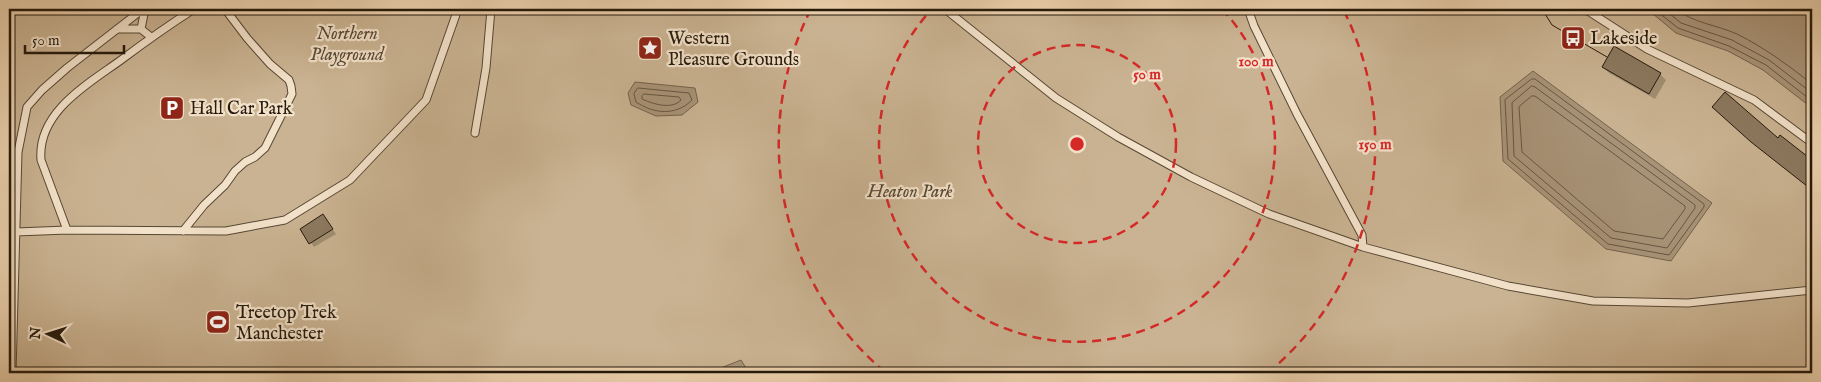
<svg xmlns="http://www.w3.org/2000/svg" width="1821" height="382" viewBox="0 0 1821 382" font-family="'IM FELL English',serif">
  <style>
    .green { fill: #cab392; stroke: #77664f }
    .water { fill: #a89377; stroke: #73624c }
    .shadow { fill: #0003 }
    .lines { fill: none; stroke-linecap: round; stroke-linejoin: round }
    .shore { stroke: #665642; stroke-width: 1 }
    .building { fill: #8c7960; stroke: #24190c }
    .lane-casing { stroke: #564734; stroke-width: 9 }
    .lane { stroke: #f3e2ca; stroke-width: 7 }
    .tram { stroke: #24190c; stroke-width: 1 }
    .ring { fill: none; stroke: #d62828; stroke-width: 2.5; stroke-dasharray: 9 6 }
    .labels { text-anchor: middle; stroke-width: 4.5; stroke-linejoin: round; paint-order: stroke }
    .park-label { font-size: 18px; font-style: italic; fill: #564734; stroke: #f3e2ca }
    .poi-label { font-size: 18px; fill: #24190c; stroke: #f3e2ca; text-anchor: start }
    .centre { fill: #d62828; stroke: #f3e2ca; stroke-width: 2.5 }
    .ring-label { font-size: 15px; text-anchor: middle; font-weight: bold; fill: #d62828; stroke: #f3e2ca; stroke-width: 4.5; stroke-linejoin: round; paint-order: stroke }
  </style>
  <rect width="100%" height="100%" fill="#ecd2ae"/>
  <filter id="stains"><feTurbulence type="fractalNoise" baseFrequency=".004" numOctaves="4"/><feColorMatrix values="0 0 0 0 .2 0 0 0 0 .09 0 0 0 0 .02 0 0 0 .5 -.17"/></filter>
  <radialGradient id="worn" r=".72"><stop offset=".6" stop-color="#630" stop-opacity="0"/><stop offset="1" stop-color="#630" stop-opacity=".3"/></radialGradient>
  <path class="green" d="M9 9H1812V373H9Z"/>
  <path class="water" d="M1647 9H1812V108L1763 70 1728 51 1676 33Z
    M1533 71 1712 203 1671 261 1606 249 1503 161 1500 97Z
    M635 82 695 88 698 102 682 115 656 116 631 105 628 93Z
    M741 360 749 373H708Z"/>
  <path class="shadow" d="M500 9H514L512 15 504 13Z
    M1603 67 1660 74 1666 80 1655 99 1609 73Z
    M323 216 336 234 314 247 302 230Z"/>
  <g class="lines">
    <path class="shore" d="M1654 9 1678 28 1729 46 1766 65 1812 101
      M1664 9 1681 23 1732 40 1769 60 1812 93
      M1676 9C1693 23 1717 25 1737 34 1765 48 1788 65 1812 84
      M1532 79H1535L1704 204V207L1669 255 1608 244 1508 159 1505 100Z
      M1532 86 1535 87 1695 205V208L1667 248 1611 238 1514 156 1512 103Z
      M638 88 689 93 692 100C676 116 654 114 636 102L634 94Z
      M644 94 679 97 681 100C672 110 653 104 642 99V96Z
      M1532 96H1535L1685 206V209L1663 239 1614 231 1522 152 1519 107Z"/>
  </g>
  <path class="building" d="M1614 46 1661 73 1649 94 1602 67Z
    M1725 92 1778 138 1780 135 1812 160V190L1751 142 1712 107Z
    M323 214 333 229 309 244 300 229Z"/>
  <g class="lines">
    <defs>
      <path id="lane" d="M945 9 1056 98 1118 137 1191 177 1269 214 1363 247 1508 286 1593 301 1688 303 1812 290
        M1248 9 1254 26 1297 114 1362 235 1363 247
        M1585 9 1647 49 1754 100 1812 143
        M117 29H141L151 37
        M141 29 145 9
        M475 133 486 68 491 9
        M67 230 41 160C37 112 88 84 121 60 145 42 169 25 194 9
        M183 231 204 205 225 185 235 171 245 162 255 157 265 148 292 94 291 86 289 80 270 64 247 38 225 9
        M16 232 67 230 226 231 285 220 350 180 426 100 458 9
        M12 373 18 152 27 107 42 90 67 68 143 9"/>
    </defs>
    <use href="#lane" class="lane-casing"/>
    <use href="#lane" class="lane"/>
    <path class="tram" d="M1542 9 1552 25 1607 57"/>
  </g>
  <g class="ring">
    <circle cx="1077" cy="144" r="99"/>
    <path d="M1222 9A198 198 0 1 1 932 9"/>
    <path d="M885 372A298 298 0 0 1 810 11M1344 11A298 298 0 0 1 1269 372"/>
  </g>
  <defs>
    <symbol id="bus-square" viewBox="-11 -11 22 22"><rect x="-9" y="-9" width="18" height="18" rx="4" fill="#8f2418" stroke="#f3e2ca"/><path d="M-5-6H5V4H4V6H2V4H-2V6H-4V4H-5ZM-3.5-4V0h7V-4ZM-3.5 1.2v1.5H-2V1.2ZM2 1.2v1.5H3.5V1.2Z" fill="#fff"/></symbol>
    <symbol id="sight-square" viewBox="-11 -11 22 22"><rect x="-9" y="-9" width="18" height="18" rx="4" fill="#8f2418" stroke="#f3e2ca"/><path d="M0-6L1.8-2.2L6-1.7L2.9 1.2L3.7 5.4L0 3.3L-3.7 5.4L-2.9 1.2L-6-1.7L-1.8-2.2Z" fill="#fff"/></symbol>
    <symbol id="parking-square" viewBox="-11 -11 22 22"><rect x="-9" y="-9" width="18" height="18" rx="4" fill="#8f2418" stroke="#f3e2ca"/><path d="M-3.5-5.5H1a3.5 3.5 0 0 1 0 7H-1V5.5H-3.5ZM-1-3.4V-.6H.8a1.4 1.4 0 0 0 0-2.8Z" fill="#fff"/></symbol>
    <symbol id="stadium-square" viewBox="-11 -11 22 22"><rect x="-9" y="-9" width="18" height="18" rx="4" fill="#8f2418" stroke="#f3e2ca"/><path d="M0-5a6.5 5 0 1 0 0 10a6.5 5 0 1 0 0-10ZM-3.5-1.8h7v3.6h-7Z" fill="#fff"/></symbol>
  </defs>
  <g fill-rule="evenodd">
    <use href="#bus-square" x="1559" y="24" width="28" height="28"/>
    <use href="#sight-square" x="636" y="34" width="28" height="28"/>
    <use href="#parking-square" x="158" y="94" width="28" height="28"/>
    <use href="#stadium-square" x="204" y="308" width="28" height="28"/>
  </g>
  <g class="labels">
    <g class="park-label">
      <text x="347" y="39">Northern<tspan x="347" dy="21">Playground</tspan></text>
      <text x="910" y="197">Heaton Park</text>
    </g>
    <g class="poi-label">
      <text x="668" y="44">Western<tspan x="668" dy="21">Pleasure Grounds</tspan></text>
      <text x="1590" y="44">Lakeside</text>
      <text x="190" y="114">Hall Car Park</text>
      <text x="236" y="318">Treetop Trek<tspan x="236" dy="21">Manchester</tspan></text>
    </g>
  </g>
  <circle cx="1077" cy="144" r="8" class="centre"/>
  <g class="ring-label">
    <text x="1256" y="66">100 m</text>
    <text x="1147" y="79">50 m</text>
    <text x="1375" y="149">150 m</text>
  </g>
  <rect width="1821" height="382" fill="none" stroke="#ecd2ae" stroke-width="30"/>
  <rect x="10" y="10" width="1801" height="362" fill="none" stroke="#24190c" stroke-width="2.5"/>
  <rect x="15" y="15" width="1791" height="352" fill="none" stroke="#24190c"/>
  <g transform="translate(48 334) rotate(274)" stroke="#f3e2ca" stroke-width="4" paint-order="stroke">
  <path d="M0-4L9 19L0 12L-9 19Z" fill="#24190c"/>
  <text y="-8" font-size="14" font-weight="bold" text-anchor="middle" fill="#24190c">N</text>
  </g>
  <path d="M25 45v8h99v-8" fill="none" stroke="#24190c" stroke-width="2.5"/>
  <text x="32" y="45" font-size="15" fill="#24190c" stroke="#f3e2ca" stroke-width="4" paint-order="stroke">50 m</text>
  <rect width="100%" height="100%" filter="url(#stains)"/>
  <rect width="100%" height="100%" fill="url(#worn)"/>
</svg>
